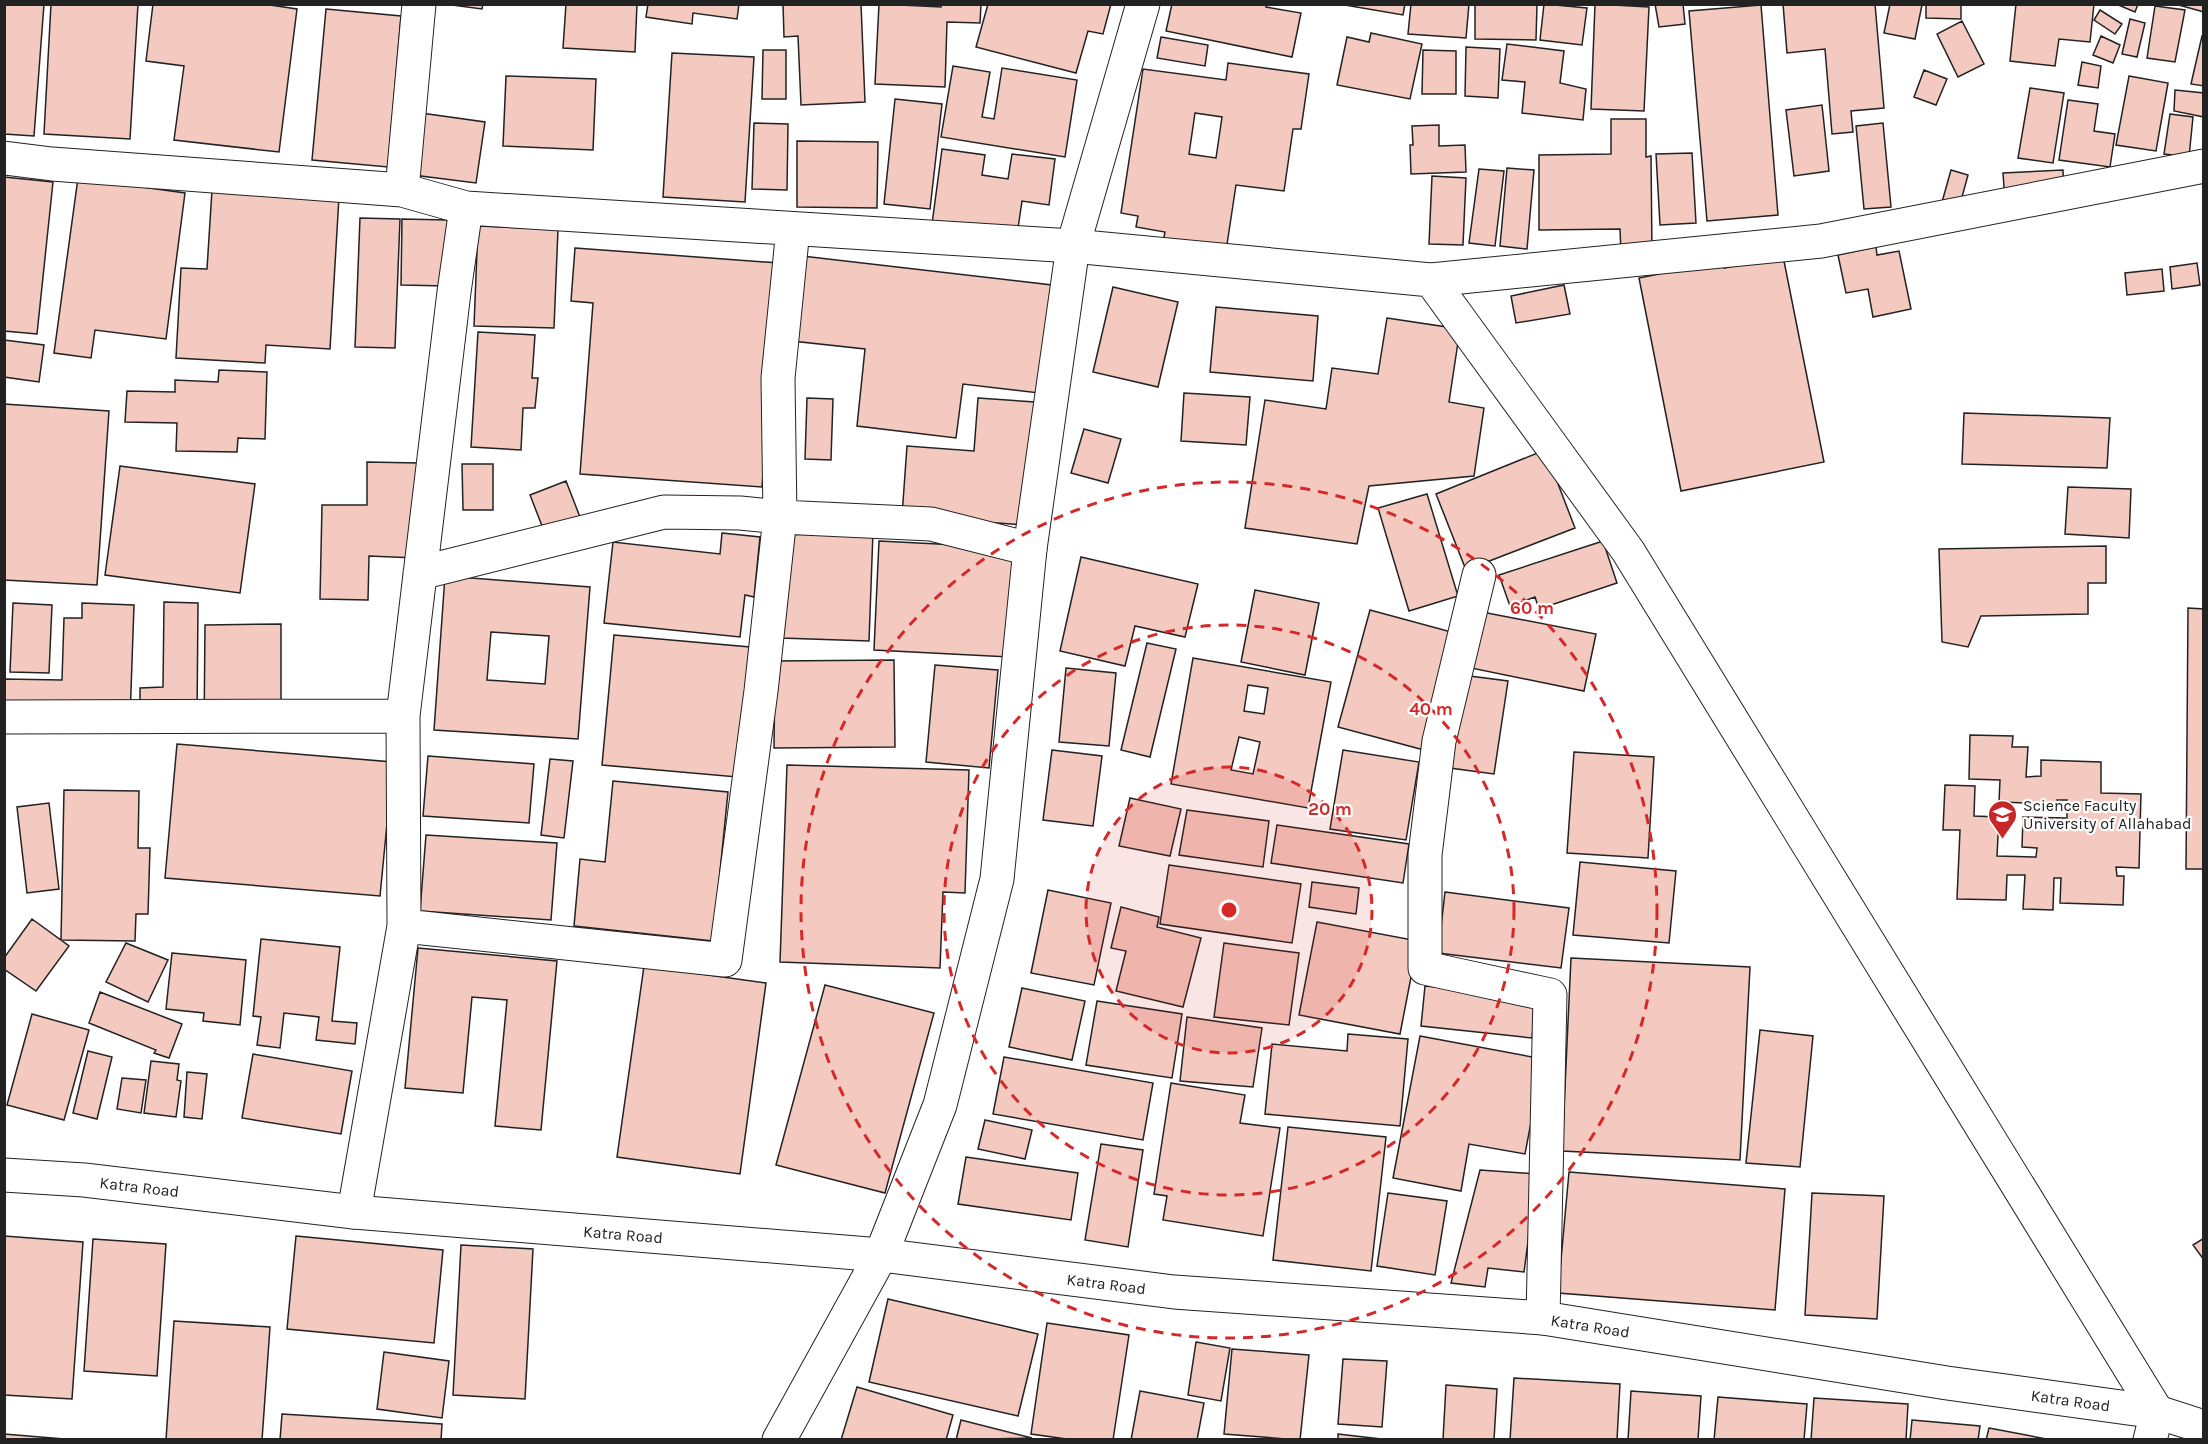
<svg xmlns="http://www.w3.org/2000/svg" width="2208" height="1444" viewBox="0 0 2208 1444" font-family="Karla,sans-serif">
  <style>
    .building { fill: #f3c9c0; stroke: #222; stroke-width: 1.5; fill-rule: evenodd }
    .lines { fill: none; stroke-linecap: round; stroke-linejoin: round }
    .minor-casing { stroke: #222; stroke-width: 35 }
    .tertiary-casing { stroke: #222; stroke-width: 35 }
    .minor { stroke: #fff; stroke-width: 33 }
    .tertiary { stroke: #fff; stroke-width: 33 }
    .ring { fill: none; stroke: #d62828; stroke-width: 3; stroke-dasharray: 10 8 }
    .labels { text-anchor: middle; stroke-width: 4.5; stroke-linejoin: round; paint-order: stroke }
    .poi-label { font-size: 16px; fill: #222; stroke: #fff; text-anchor: start }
    .street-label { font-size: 16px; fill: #222; stroke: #fff }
    .centre { fill: #d62828; stroke: #fff; stroke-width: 3 }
    .ring-label { font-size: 18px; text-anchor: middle; font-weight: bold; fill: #d62828; stroke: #fff; stroke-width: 4.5; stroke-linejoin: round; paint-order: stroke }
  </style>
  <rect width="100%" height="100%" fill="#fff"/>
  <path class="building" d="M4 4H44L34 136 4 134Z
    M51 4H138L130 139 44 134Z
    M153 4H263L297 9 279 152 174 140 184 66 146 61Z
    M444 4H483L482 9Z
    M566 4H637L635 52 563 48Z
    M648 4H739L737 19 693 13 692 24 646 17Z
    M783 4H861L865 102 801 105 798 36 784 37Z
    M879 4 941 7V4H981L980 23 947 22 945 87 875 84Z
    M988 4H1111L1103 34 1088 31 1076 73 976 47Z
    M1172 4H1266V7L1301 13 1292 57 1166 31Z
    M1339 4H1405L1403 15Z
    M1411 4H1469L1466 38 1408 34Z
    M1475 4H1537L1536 40 1475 39Z
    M1544 4 1587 8 1582 45 1540 40Z
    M1595 4 1649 7 1644 111 1591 109Z
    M1655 4H1683L1685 24 1659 27Z
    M1783 4H1875L1884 108 1851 111 1853 132 1832 134 1825 49 1787 53Z
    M1890 4 1922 5 1915 39 1884 33Z
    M1926 4H1961V19L1926 18Z
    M2016 4H2094L2090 42 2059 39 2055 66 2010 61Z
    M2116 4H2138L2135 12Z
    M2175 4H2204V12Z
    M1761 5 1778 215 1707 221 1689 11Z
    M2155 6 2185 10 2175 62 2147 58Z
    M326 9 401 16 388 167 312 160Z
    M2100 10 2122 24 2115 34 2094 20Z
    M2130 19 2145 23 2137 57 2122 54Z
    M1962 21 1984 64 1958 77 1937 34Z
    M1371 33 1422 44 1410 99 1337 85 1347 37 1369 42Z
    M2101 36 2120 45 2113 63 2093 55Z
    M2202 36H2204V86L2191 84Z
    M1161 37 1208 45 1205 66 1157 58Z
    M1507 44 1564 51 1560 83 1586 89 1583 120 1522 113 1525 82 1502 80Z
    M1466 47 1500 49 1498 98 1465 96Z
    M763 50H786V99H762Z
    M1423 50 1456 51V94H1422Z
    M672 53 754 57 745 202 663 197Z
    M2082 62 2101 66 2098 88 2078 85Z
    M1228 63 1309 74 1301 129H1293L1284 191 1236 185 1226 251 1163 242 1165 232 1136 227 1138 216 1121 213 1143 69 1226 80ZM1195 113 1222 117 1216 158 1189 154Z
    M953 66 990 72 982 117 994 119 1002 68 1077 80 1065 157 941 137Z
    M1924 70 1947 79 1936 105 1914 97Z
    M506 76 596 79 593 150 503 146Z
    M2129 76 2168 83 2156 151 2116 145Z
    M2030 88 2064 93 2053 163 2018 158Z
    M2175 90 2204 93V117L2174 111Z
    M895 99 942 104 930 209 884 204Z
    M2068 100 2098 104 2094 131 2115 134 2110 167 2059 160Z
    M1822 105 1829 171 1794 176 1786 110Z
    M421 113 485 122 476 183 413 175Z
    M2170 114 2193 117 2189 157 2164 154Z
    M1611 119H1646V157L1651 156 1652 253H1621L1620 229 1539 230V155L1611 154Z
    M754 123 788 124 787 190 752 189Z
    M1883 123 1891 207 1864 209 1856 126Z
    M1439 125V146L1465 145 1466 172 1411 174 1410 145H1413L1412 126Z
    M797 141 878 142 877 208 797 207Z
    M942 149 985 155 982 175 1008 179 1012 154 1055 159 1049 205 1022 201 1017 235 932 224Z
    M1692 153 1696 223 1660 225 1656 154Z
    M1507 168 1534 170 1527 249 1500 246Z
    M1479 169 1504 171 1495 246 1469 243Z
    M1951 170 1968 175 1959 208 1942 202Z
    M2063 170 2064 198 2005 201 2003 173Z
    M1432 176 1466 178 1463 245 1429 244Z
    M4 177 53 182 37 334 4 331Z
    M78 178 185 193 166 339 95 330 91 358 54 353Z
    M212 190 339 197 330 349 266 345 265 363 176 358 181 268 207 269Z
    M360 218 400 219 395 348 355 347Z
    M402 219 448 220 446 286 401 285Z
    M478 226 558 229 554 328 474 326Z
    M1876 247 1877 255 1899 251 1911 309 1873 317 1868 289 1846 293 1838 255Z
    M575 248 779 263 762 487 580 474 593 303 571 301Z
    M802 256 1052 285 1039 393 963 384 956 438 857 426 865 349 792 341Z
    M1783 256 1824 462 1681 491 1639 278 1723 261 1724 268Z
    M2197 263 2200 285 2172 289 2170 267Z
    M2162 269 2164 291 2127 295 2125 273Z
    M1564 285 1570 314 1516 323 1511 296Z
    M1113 287 1178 302 1158 387 1093 372Z
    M1216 307 1318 316 1313 381 1210 372Z
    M1387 318 1460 329 1449 402 1484 408 1474 476 1369 486 1357 544 1245 528 1265 400 1326 409 1332 368 1378 374Z
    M478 332 535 335 532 378H538L535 408H523L521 450 471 447Z
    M4 340 44 345 39 382 4 377Z
    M219 370 267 372 265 439 238 438 237 452 176 451 177 423 125 422 127 391 175 392V380L218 382Z
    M1184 393 1250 397 1246 445 1181 441Z
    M807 398 833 399 831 460 805 459Z
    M978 398 1035 402 1026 525 902 516 907 446 974 451Z
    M4 404 109 411 97 585 4 580Z
    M1964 413 2110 418 2107 468 1962 464Z
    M1084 429 1121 439 1108 483 1071 473Z
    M1545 450 1575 528 1466 570 1436 494Z
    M367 462 418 463 416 558 369 556 368 600 320 599 322 505H367Z
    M462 464H493V510H463Z
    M120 466 255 484 240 593 105 575Z
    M566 481 580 517 544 531 530 495Z
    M2068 487 2131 489 2129 538 2065 534Z
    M1427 494 1458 596 1409 611 1378 508Z
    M786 529 873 532 869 641 781 638Z
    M722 533 760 537 754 597 745 595 740 637 604 623 613 542 720 554Z
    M879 541 1016 548 1009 657 874 650Z
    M1603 541 1617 583 1539 609 1535 597 1510 606 1499 575Z
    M2106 546V583H2088V614L1981 616 1968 647 1942 642 1939 549Z
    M1081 557 1198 584 1185 637 1135 626 1125 666 1060 651Z
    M445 576 590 587 578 739 434 730ZM491 632 549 636 545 684 487 680Z
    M1255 590 1319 603 1305 675 1241 662Z
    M164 602 198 603 197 719 140 718V688L163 687Z
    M13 603 52 605 49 673 10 672Z
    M82 603 134 605 130 719 4 715V679L62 680 64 618H82Z
    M2188 608 2204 609V869H2186Z
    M1370 610 1455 633 1424 750 1338 727Z
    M1482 612 1596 634 1584 691 1471 668Z
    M281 624V701L204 732 205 625Z
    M614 635 750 647 737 777 602 765Z
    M1147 643 1176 649 1150 757 1121 750Z
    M1193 658 1331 682 1308 808 1171 784ZM1248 685 1268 688 1264 714 1244 711ZM1239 737 1260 742 1253 774 1231 770Z
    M894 660 895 747 774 748 775 661Z
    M935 665 998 670 989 768 926 762Z
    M1066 668 1116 673 1109 746 1059 742Z
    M1462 675 1508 681 1494 774 1450 768Z
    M1970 735 2013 736 2012 747H2028L2026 777 2041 776V760L2101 762V793L2141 794 2139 868 2116 867 2117 876H2124L2123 905 2060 903 2061 878H2054L2053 910 2023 909 2025 875H2007L2006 900 1957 899 1960 830H1943L1945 785 1975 786 1974 816 1999 817 1997 856 2036 857 2037 848 2022 847 2023 817 2067 818V800H2057V804L1999 802 2000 780 1969 779Z
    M177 744 393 762 380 896 165 878Z
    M1052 750 1102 756 1093 826 1043 820Z
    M1343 750 1419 762 1406 840 1330 829Z
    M1574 752 1654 757 1648 858 1567 853Z
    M428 756 534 764 529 823 423 816Z
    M550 759 573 761 564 838 541 835Z
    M787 765 969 770 965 893 943 892 940 968 780 962Z
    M613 781 728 792 713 941 574 926 580 859 605 862Z
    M64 790 139 791 138 848H150L148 914H136L135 941 61 940Z
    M1130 798 1181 809 1170 856 1119 846Z
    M49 803 59 889 27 893 17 807Z
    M1187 810 1269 821 1263 867 1179 855Z
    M1277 825 1409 844 1403 883 1271 863Z
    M426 835 557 843 551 920 420 911Z
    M1580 862 1676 871 1669 943 1573 935Z
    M1169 865 1301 884 1292 943 1160 924Z
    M1312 882 1359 888 1356 914 1309 907Z
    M1048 890 1111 903 1094 985 1031 973Z
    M1445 892 1569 908 1561 968 1438 953Z
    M1121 907 1159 917 1157 927 1201 938 1183 1007 1116 991 1126 951 1111 948Z
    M32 919 69 946 36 991 4 969V958Z
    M1317 922 1418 941 1400 1034 1299 1015Z
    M261 939 340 947 332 1021 357 1023 355 1044 316 1040 319 1017 284 1013 280 1048 257 1045 261 1017 253 1016Z
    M126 943 168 960 148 1002 106 982Z
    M1224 943 1299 953 1289 1025 1214 1017Z
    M418 948 557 961 541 1130 495 1126 507 1000 472 997 463 1093 405 1088Z
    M172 953 246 960 240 1025 203 1021 204 1013 166 1009Z
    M1571 958 1750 967 1740 1160 1562 1151Z
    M644 966 766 983 740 1174 617 1157Z
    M825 985 934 1013 885 1193 776 1165Z
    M1425 986 1536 996 1532 1038 1421 1026Z
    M1022 988 1085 1001 1072 1060 1009 1047Z
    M100 992 182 1024 169 1058 154 1053 156 1050 89 1023Z
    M1097 1001 1182 1014 1172 1078 1086 1065Z
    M32 1014 89 1030 64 1120 7 1105Z
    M1187 1017 1262 1028 1253 1087 1180 1081Z
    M1760 1030 1813 1036 1800 1167 1746 1163Z
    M1348 1034 1408 1039 1400 1126 1265 1114 1272 1044 1347 1051Z
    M1420 1036 1543 1059 1525 1154 1469 1144 1461 1191 1393 1178Z
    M88 1051 112 1057 97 1119 73 1113Z
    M253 1054 352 1071 341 1134 242 1118Z
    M1004 1057 1153 1083 1143 1140 993 1114Z
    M151 1061 179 1064 177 1080 181 1081 176 1117 144 1113Z
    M187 1072 207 1074 202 1119 184 1117Z
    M122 1078 146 1080 141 1113 117 1109Z
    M1171 1083 1245 1095 1240 1123 1280 1128 1263 1236 1163 1220 1167 1196 1154 1194Z
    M985 1120 1032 1130 1025 1159 978 1149Z
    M1288 1127 1386 1137 1371 1271 1273 1260Z
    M1101 1144 1143 1150 1128 1247 1085 1240Z
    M966 1157 1078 1173 1071 1220 958 1204Z
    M1480 1170 1537 1174 1524 1272 1488 1268 1485 1287 1451 1283Z
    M1569 1172 1785 1189 1775 1310 1558 1293Z
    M1388 1193 1447 1201 1435 1275 1377 1266Z
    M1812 1193 1884 1196 1877 1319 1805 1315Z
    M4 1236 83 1242 72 1399 4 1395Z
    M296 1236 443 1250 434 1343 287 1329Z
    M2204 1238V1260L2193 1245Z
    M93 1239 166 1244 157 1376 84 1371Z
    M461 1245 533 1249 525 1399 453 1395Z
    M888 1299 1038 1334 1018 1416 869 1382Z
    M174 1321 270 1327 262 1440H166Z
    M1047 1323 1129 1335 1113 1440H1074L1031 1434Z
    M1196 1342 1230 1348 1221 1401 1188 1395Z
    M1232 1349 1309 1355 1300 1440 1224 1434Z
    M384 1352 449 1361 442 1418 377 1409Z
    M1343 1359 1387 1361 1382 1427 1338 1424Z
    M1514 1378 1620 1384 1617 1440H1510Z
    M1446 1385 1497 1389 1494 1440H1443Z
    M857 1387 953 1415 946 1440H841Z
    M1140 1391 1204 1403 1197 1440H1131Z
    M1631 1391 1701 1396 1698 1440H1628Z
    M1718 1397 1807 1404 1804 1440H1714Z
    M1814 1398 1908 1404 1906 1440H1811Z
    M282 1414 442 1424 441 1440H280Z
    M961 1420 1032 1438 956 1440Z
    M1912 1420 1980 1426 1978 1440H1910Z
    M1989 1428 2052 1440H1986Z
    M4 1434 64 1439V1440H4Z
    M1338 1434 1390 1440H1338Z"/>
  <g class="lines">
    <defs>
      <path id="minor" d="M4 158 52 164 402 190 466 208 1073 246 1431 280 1821 241 2204 166
        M402 190 419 4
        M1431 280 1628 551 2157 1412 2150 1440
        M420 573 664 512 740 513 780 517 931 524 1030 549
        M1479 575 1439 741 1425 855V968L1550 995 1543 1318
        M4 717 403 716
        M404 926 725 960 761 691 780 517 778 378 793 229
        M354 1212 404 926 403 716 454 292 466 208"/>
      <g id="tertiary">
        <path id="s1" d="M4 1175 84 1180 354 1212 881 1255 1174 1292 1543 1318 1947 1383 2157 1412 2204 1427"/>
        <path d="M779 1440 881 1255 940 1105 997 879 1030 549 1073 246 1143 4"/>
      </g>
    </defs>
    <use href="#minor" class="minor-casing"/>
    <use href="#tertiary" class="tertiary-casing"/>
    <use href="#minor" class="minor"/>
    <use href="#tertiary" class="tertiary"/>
  </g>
  <circle cx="1229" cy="910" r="143" fill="#d62828" fill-opacity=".12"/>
  <g class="ring">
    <circle cx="1229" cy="910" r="143"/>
    <circle cx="1229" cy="910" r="285"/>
    <circle cx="1229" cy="910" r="428"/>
  </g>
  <defs>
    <symbol id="university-pin" viewBox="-11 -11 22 30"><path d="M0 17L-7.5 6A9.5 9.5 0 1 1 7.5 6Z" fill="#c62828" stroke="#fff"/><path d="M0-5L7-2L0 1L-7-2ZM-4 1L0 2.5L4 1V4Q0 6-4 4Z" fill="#fff"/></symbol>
  </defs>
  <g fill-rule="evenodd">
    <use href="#university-pin" x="1986" y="798" width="33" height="45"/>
  </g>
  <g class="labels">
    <g class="poi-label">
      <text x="2023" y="811">Science Faculty<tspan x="2023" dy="18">University of Allahabad</tspan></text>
    </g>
    <g class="street-label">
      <text dy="6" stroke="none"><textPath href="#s1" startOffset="136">Katra Road</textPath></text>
      <text dy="6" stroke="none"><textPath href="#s1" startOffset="622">Katra Road</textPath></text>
      <text dy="6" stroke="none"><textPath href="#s1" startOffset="1108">Katra Road</textPath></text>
      <text dy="6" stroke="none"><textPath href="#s1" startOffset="1594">Katra Road</textPath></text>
      <text dy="6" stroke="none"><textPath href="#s1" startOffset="2080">Katra Road</textPath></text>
    </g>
  </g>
  <circle cx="1229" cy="910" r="9" class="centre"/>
  <g class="ring-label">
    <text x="1532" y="614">60 m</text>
    <text x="1431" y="715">40 m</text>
    <text x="1330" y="815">20 m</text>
  </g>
  <rect width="2208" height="1444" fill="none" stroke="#222222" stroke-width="12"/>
</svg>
